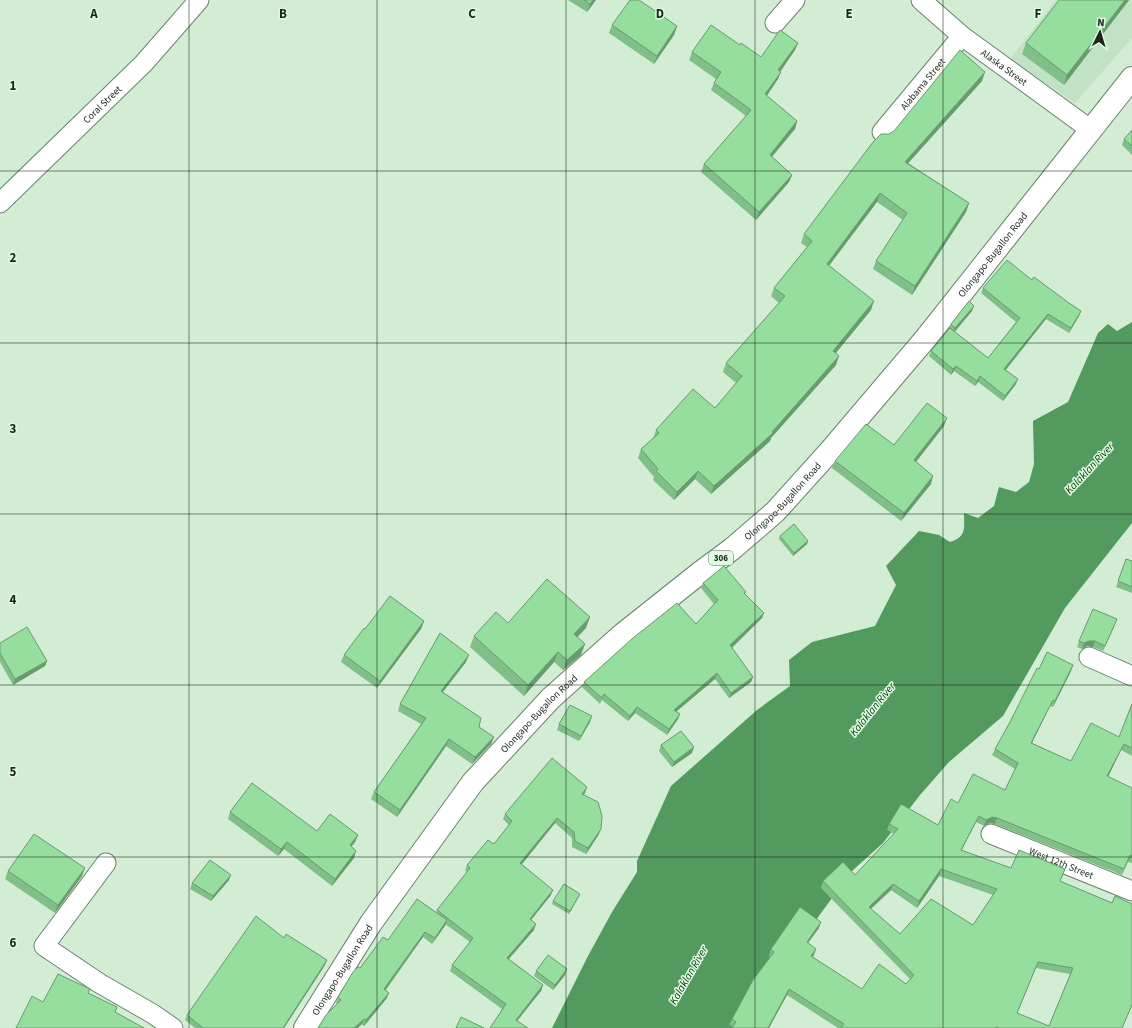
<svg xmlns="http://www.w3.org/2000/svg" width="1132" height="1028" viewBox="0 0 1132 1028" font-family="'Source Sans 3',sans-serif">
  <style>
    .built { fill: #c1e2c4 }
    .water { fill: #539a5e }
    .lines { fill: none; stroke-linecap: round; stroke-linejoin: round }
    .street-casing { stroke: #6a836d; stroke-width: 21 }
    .primary-casing { stroke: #6a836d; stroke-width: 24 }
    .street { stroke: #fff; stroke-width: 19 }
    .primary { stroke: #fff; stroke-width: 22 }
    .wall { fill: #80bf87; fill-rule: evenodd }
    .shaded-wall { fill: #689b6e }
    .building { fill: #95de9d; stroke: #689b6e; fill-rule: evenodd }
    .grid { fill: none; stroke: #1b251c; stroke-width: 1; stroke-opacity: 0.55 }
    .labels { text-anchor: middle; stroke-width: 3; stroke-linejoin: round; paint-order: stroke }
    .shield { fill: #dffae1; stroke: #566557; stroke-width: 1 }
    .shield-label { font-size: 9px; font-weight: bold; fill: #1b251c }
    .street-label { font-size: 10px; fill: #1b251c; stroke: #dffae1 }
    .water-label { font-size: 11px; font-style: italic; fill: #00370f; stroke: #dffae1 }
    .grid-label { font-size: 13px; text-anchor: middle; font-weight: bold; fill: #1b251c; stroke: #dffae1; stroke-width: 3; stroke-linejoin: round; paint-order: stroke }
  </style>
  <rect width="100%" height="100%" fill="#d2edd4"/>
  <path class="built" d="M1056 0H1132V38L1075 103 1010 59Z"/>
  <path class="water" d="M1132 322V523L1065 608 1003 716 949 762 920 795 883 843 852 871 785 962 748 1028H552L588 956 612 912 637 872V861L671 786 757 710 790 686 789 660 812 642 875 626 896 585 886 566 919 531 939 535 950 542C967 537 964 528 964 513L978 518 994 506 999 487 1016 492 1029 482 1034 464 1033 421 1068 402 1098 333 1108 324 1117 331Z"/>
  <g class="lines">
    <defs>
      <g id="street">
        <path id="s1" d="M921 0 962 36 1091 130"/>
        <path d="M775 23 795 0"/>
        <path id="s2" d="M882 132 962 36"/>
        <path id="s3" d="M0 203 144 63 199 0"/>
        <path d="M1089 657 1132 676"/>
        <path id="s4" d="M991 834 1132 891"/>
        <path d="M106 863 44 946 99 983 153 1014 173 1028"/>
      </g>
      <g id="primary">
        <path id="s5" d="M305 1028 371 923 473 782 551 698 623 634 701 572 732 549 775 512 830 451 926 338 1132 78"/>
      </g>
    </defs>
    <use href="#street" class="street-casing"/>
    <use href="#primary" class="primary-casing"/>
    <use href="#street" class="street"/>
    <use href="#primary" class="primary"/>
  </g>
  <path class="wall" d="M568 0H596L587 12Z
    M1129 0 1064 85 1022 54 1026 43Z
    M612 25 677 26 674 35 654 64 609 33Z
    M798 43 795 50 780 71 778 79 767 96 797 121 795 129 772 157 792 175 789 182 756 220 701 172 704 164 746 116 711 90 714 83 716 79 689 60 692 52 740 45 761 57Z
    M982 81 908 163 969 203 966 212 912 295 873 269 876 261 903 220 877 202 829 266 871 310 836 353V365L771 438 770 441 711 494 695 479 674 500 653 480 654 477 638 458 641 449 653 439 656 430 715 408 736 383 723 372 726 363 779 303 771 296 774 288 807 247 801 243 804 234 889 134Z
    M1132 130V155L1122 145 1124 139Z
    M1032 280 1081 311 1079 316 1069 333 1046 319 1006 370 1016 384 1003 401 978 382 975 386 954 371 951 375 929 356 931 351 949 329 951 324 972 311 955 332 988 358 1016 322 981 293 983 288Z
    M944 426 916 462 931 484 901 521 832 468 835 461 894 445Z
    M780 536 808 541 807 544 793 556 779 539Z
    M1126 559 1132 561V593L1116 587Z
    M703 583 745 594 762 618 732 648 753 677 751 682 729 698 715 679 676 712 678 719 667 735 635 713 628 721 602 700 600 704 582 687 584 682 696 624 714 604 701 588Z
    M424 621 421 629 377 688 341 662 344 655 365 629Z
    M508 623 586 628 577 637 581 655 563 670 554 662 524 696 470 647 474 636Z
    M1115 625 1103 651 1093 647 1087 646 1082 649 1077 647 1079 641Z
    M0 643 47 661 45 666 13 685 0 662Z
    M466 662 443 692 479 727 494 737 491 744 472 764 446 746 397 817 371 799 374 792 421 724 398 711 400 704Z
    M1073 665 1071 671 1053 707 1050 706 1032 743 1071 761 1119 737 1132 704V756L1121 750 1108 777 1132 788V863L1128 862 1122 875 995 824 990 823 984 826 976 822 961 851 1011 868 1063 875 1060 881 1112 903 1132 904V1006L1122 1028H838L787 995 769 1028H732L733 1027 729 1025 732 1019 770 957 769 956 771 949 819 928 808 943 814 955 813 957 862 989 906 984 910 979 821 888 823 881 855 875 894 834 887 830 889 824 938 825 958 803 1005 790 1015 769 992 755 995 749 1039 669ZM939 876 993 895 973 925 900 934 871 909 891 890 917 908ZM1036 968 1070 974 1049 1026 1017 1014Z
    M590 722 579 741 557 730 559 724Z
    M661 745 692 753 672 767 659 751Z
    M585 793 584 795 599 834 586 854 572 847V838L555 823 521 865 551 895 531 920 534 930 509 959 543 985 541 991 490 1028 502 1009 450 971 452 965 470 942 445 924 432 944 423 937 386 990 387 998 364 1026 336 1003 338 997 360 968 388 940 436 913 437 910 467 872 465 871 467 865 494 844 509 825 503 819 505 814Z
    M230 812 317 831 358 835 355 842 351 847 354 858 332 886 284 849 278 856 228 819Z
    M8 871 82 876 55 913 5 879Z
    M229 880 211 901 190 889 192 883Z
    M579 896 569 914 552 904 553 901Z
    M284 938 325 965 284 1028H195L185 1020 187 1015Z
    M536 971 565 975 553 990 534 976Z"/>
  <path class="shaded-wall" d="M593 0H596L587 12 590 4Z
    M1125 0H1129L1064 85 1067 75Z
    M677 26 674 35 654 64 657 56Z
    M798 43 795 50 776 78 778 70Z
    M781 72 778 79 762 102 765 94Z
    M985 72 982 81 902 170 905 162Z
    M797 121 795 129 767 162 770 155Z
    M792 175 789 182 756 220 759 212Z
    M880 193 877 202 824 272 827 264Z
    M969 203 966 212 912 295 915 286Z
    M874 301 871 310 830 360 833 351Z
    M974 306 972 311 953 333 955 328Z
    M1081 311 1079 316 1069 333 1071 328Z
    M1048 314 1046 319 1002 374 1004 369Z
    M839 356 836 365 771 438 770 441 711 494 714 486 772 432Z
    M956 366 954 371 951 375 953 369Z
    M980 376 978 382 975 386 977 381Z
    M1018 379 1016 384 1003 401 1005 396Z
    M947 418 944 426 911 468 914 460Z
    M698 471 695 479 674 500 677 492Z
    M933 476 931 484 901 521 904 513Z
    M808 541 807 544 793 556 794 553Z
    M764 613 762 618 728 651 730 645Z
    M590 617 586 628 570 645 574 634Z
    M424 621 421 629 377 688 380 681Z
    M1089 641H1095L1093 647 1087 646 1082 649 1084 643Z
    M585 644 581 655 563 670 567 660Z
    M558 652 554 662 524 696 528 685Z
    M469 655 466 662 438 698 441 691Z
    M47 661 45 666 13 685 15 679Z
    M1073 665 1071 671 1053 707 1055 701Z
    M717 673 715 679 672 715 674 710Z
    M753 677 751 682 729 698 731 693Z
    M1053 700 1050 706 1029 749 1031 743Z
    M637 707 635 713 628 721 630 716Z
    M680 714 678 719 667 735 669 729Z
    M592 716 590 722 579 741 581 736Z
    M494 737 491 744 472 764 475 757Z
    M449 739 446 746 397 817 400 810Z
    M1124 744 1121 750 1105 783 1107 776Z
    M694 747 692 753 672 767 674 762Z
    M587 787 585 793 580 799 582 794Z
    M979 816 976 822 958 857 961 850Z
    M992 817 997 818 995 824 990 823 984 826 986 820Z
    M557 818 555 823 518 869 520 863Z
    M601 829 599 834 586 854 588 848Z
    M358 835 355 842 347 852 350 845Z
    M287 842 284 849 278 856 281 849Z
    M356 851 354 858 332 886 335 879Z
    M85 868 82 876 55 913 58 905Z
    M941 869 939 876 917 908 919 901Z
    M231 875 229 880 211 901 213 896Z
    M893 884 891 890 866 913 869 907Z
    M553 890 551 895 527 925 530 919Z
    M580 894 579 896 569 914 570 911Z
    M447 920 445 926 432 944 435 938Z
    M821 922 819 928 804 948 807 942Z
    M536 924 534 930 505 963 507 958Z
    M425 932 423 937 382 994 384 989Z
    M816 949 814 955 809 962 811 956Z
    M327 960 325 965 284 1028H283Z
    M567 969 565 975 553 990 555 985Z
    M543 985 541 991 514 1025 516 1020Z
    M789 989 787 995 769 1028H768Z
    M389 993 387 998 364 1026 366 1020Z
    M364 1019 362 1024 358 1028H354Z"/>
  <path class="building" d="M584 0H593L590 4Z
    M630 0H639L677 26 657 56 612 25Z
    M1059 0H1125L1067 75 1026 43Z
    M711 25 740 45 741 43 761 57 780 30 798 43 778 70 781 72 765 94 797 121 770 155 792 175 759 212 704 164 751 110 714 83 721 72 692 52Z
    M960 50 985 72 905 162 969 203 915 286 876 261 907 213 880 193 827 264 874 301 833 351 839 356 772 432 773 433 714 486 698 471 677 492 656 471 658 469 641 449 659 433 656 430 693 389 715 408 742 376 726 363 785 296 774 288 812 241 804 234 873 142 881 134H889L894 131Z
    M1132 130V146L1124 139Z
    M1007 260 1032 280 1034 277 1069 303 1081 311 1071 328 1048 314 1004 369 1018 379 1005 396 980 376 977 381 956 366 953 369 931 351 950 328 988 358 1020 318 983 288Z
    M969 301 974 306 955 328 951 324Z
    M927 403 947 418 914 460 933 476 904 513 835 461 866 424 894 445Z
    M794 524 808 541 794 553 780 536Z
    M1126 559 1132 561V587L1118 581Z
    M724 566 746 592 744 593 764 613 730 645 753 677 731 693 717 673 674 710 680 714 669 729 637 707 630 716 604 694 602 698 584 682 633 638 677 603 696 624 718 600 703 583Z
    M547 579 590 617 574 634 585 644 567 660 558 652 528 685 474 636 496 612 508 623Z
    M390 596 424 621 380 681 344 655 364 628 365 629Z
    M1093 609 1117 619 1105 646 1095 641H1089L1084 643 1079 641Z
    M27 627 47 661 15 679 0 653V643Z
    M440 633 469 655 441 691 481 718 479 727 494 737 475 757 449 739 400 810 374 792 426 718 400 704Z
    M1047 652 1073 665 1055 701 1053 700 1031 743 1071 761 1091 723 1119 737 1132 704V748L1124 744 1107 776 1132 788V856L1130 855 1124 869 997 818 992 817 986 820 979 816 961 850 1011 868 1019 850 1065 869 1060 881 1112 903 1115 896 1132 904V1005L1122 1028H999L996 1027V1028H841L844 1024 789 989 768 1028H732L736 1022 732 1019 753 980 774 952 771 949 800 907 821 922 807 942 816 949 811 956 862 989 879 964 906 984 914 975 823 881 843 862 855 875 898 829 889 824 901 804 938 825 951 799 958 803 973 774 1005 790 1018 763 995 749 1010 722 1037 668 1039 669ZM941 869 997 889 973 925 931 899 900 934 869 907 893 884 919 901ZM1038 962 1073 968 1049 1026 1017 1013Z
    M570 705 592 716 581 736 559 724Z
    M681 731 694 747 674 762 661 745Z
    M552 758 587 787 582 794 598 802 602 816 601 829 588 848 575 841 574 832 557 818 520 863 553 890 530 919 536 924 507 958 543 985 516 1020 528 1028H490L506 1004 452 965 473 938 437 910 470 868 467 865 488 840 494 844 512 821 505 814Z
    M252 783 317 831 330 814 358 835 350 845 356 851 335 879 287 842 281 849 230 812Z
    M34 834 85 868 58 905 8 871Z
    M210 860 231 875 213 896 192 883Z
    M564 884 580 894 570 911 553 901Z
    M417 899 447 920 435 938 425 932 384 989 389 993 366 1020 364 1019 354 1028H318L326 1015 341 1000 338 997 353 972 358 967 360 968 383 937 388 940Z
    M256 916 284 938 286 934 327 960 283 1028H203L187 1015Z
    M548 955 567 969 555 985 536 971Z
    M58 974 90 989 88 993 117 1007 115 1012 144 1028H16L32 996 43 1002Z
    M461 1017 484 1028H456Z"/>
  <path class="grid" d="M189 0V1028M377 0V1028M566 0V1028M755 0V1028M943 0V1028M0 171H1132M0 343H1132M0 514H1132M0 685H1132M0 857H1132"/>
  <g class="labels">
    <rect class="shield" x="709" y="551" width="24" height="14" rx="3"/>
    <g class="shield-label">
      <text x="721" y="561">306</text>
    </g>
    <g class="street-label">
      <text dy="4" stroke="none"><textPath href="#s1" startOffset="107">Alaska Street</textPath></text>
      <text dy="4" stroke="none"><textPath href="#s2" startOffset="63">Alabama Street</textPath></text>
      <text dy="4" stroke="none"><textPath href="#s3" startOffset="142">Coral Street</textPath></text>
      <text dy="4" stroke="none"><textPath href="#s5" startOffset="1041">Olongapo-Bugallon Road</textPath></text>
      <text dy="4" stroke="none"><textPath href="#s5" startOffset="717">Olongapo-Bugallon Road</textPath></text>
      <text dy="4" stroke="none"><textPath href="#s5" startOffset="393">Olongapo-Bugallon Road</textPath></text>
      <text dy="4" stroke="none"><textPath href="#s4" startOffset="76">West 12th Street</textPath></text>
      <text dy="4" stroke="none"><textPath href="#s5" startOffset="69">Olongapo-Bugallon Road</textPath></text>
    </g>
    <g class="water-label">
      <text transform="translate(1089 468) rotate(-47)" y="4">Kalaklan River</text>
      <text transform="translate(872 709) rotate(-51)" y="4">Kalaklan River</text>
      <text transform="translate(688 975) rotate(-60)" y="4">Kalaklan River</text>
    </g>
  </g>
  <g class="grid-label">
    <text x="94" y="18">A</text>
    <text x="283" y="18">B</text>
    <text x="472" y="18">C</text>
    <text x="660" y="18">D</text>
    <text x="849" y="18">E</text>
    <text x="1038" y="18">F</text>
    <text x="13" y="90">1</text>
    <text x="13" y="262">2</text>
    <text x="13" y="433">3</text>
    <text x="13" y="604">4</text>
    <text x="13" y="776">5</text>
    <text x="13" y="947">6</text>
  </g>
  <g transform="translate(1100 32) rotate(5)" stroke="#dffae1" stroke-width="3" paint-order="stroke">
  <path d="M0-3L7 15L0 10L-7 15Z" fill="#1b251c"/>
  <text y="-6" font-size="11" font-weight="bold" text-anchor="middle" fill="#1b251c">N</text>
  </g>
</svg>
